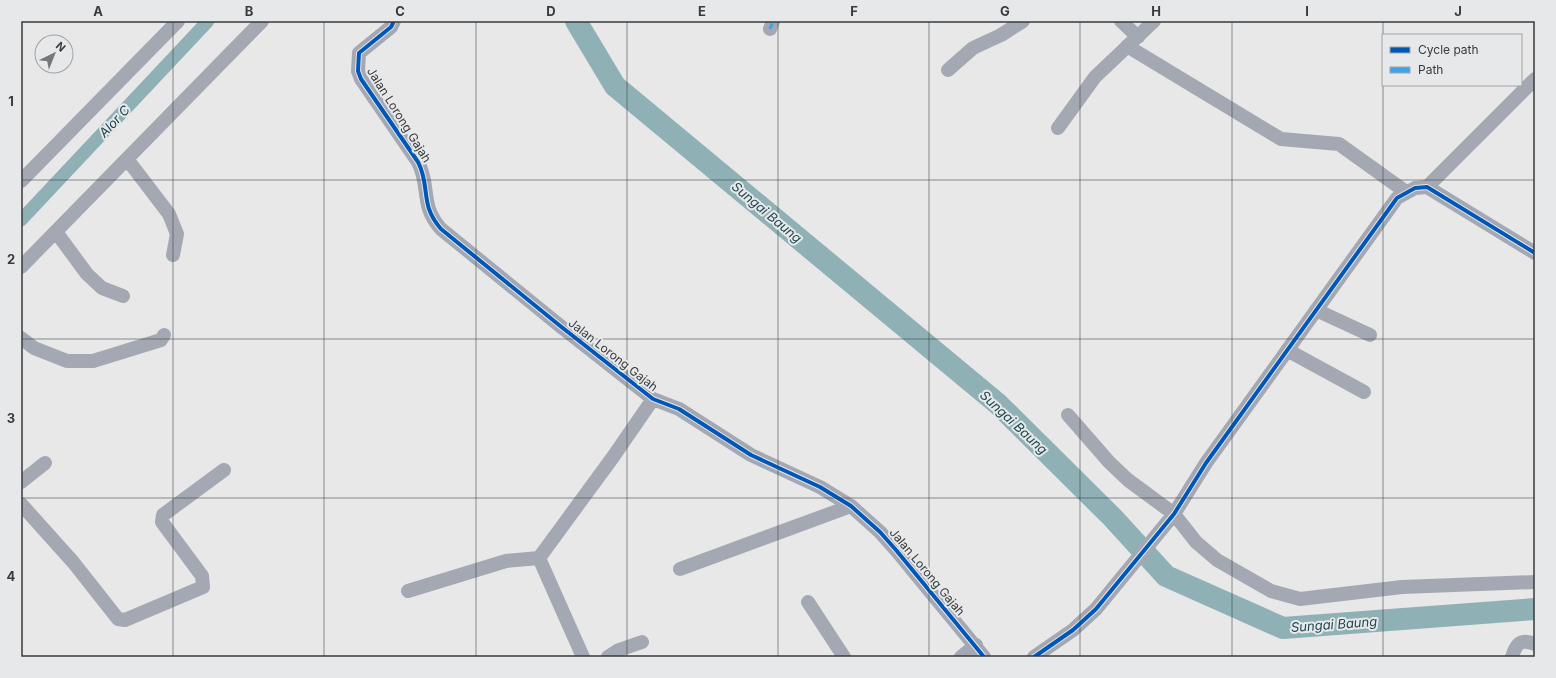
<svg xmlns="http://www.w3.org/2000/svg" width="1556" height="678" viewBox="0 0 1556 678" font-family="Inter,sans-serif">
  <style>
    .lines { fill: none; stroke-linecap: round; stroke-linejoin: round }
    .canal { stroke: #8fb1b5; stroke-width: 13 }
    .river { stroke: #8fb1b5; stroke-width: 22 }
    .minor { stroke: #a4a8b2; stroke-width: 14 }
    .quiet { stroke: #3fa3ec; stroke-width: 3; stroke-dasharray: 6 3; stroke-linecap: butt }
    .cycleway-casing { stroke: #e7e8ea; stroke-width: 6 }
    .cycleway { stroke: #0057b8; stroke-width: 4 }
    .grid { fill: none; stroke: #393a3b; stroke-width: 1; stroke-opacity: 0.55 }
    .labels { text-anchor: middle; stroke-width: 4; stroke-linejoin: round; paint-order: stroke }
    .street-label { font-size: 12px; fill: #393a3b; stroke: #e7e8ea }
    .water-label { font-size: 13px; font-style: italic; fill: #1c484e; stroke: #e7e8ea }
    .neatline { fill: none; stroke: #393a3b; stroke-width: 1.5 }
    .grid-label { font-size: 13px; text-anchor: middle; font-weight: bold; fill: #393a3b }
  </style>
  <rect width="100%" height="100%" fill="#e8e8e9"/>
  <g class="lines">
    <path class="canal" d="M21 220 208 21"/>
    <path class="river" d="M576 21 615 86 998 404 1113 518 1166 576 1283 628 1535 609"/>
    <path class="minor" d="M394 21 391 27 359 53 358 71 361 79 418 162C431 187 419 204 441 229L559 325 653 399 679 409 751 455 820 487 851 506 880 532 896 550 984 657
      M1121 21 1138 37
      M770 29 773 21
      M1127 46 1281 139 1339 144 1406 192
      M948 70 973 48 1001 35 1023 21
      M1058 128 1095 77 1154 21
      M127 159 169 214 177 234 173 255
      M21 181 178 21
      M1427 187 1535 79
      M56 232 87 274 102 288 123 296
      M21 267 262 21
      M1316 310 1370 335
      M21 338 34 348 67 361H93L161 340 164 335
      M1287 350 1364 392
      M1068 415 1109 462 1128 480 1174 514 1196 542 1217 560 1271 591 1300 599 1402 587 1535 582
      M21 482 45 463
      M21 504 73 562 118 619 125 620 203 587 202 576 162 522 163 515 224 470
      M539 558 613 457 653 399
      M680 569 851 506
      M408 591 506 561 539 558 583 657
      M808 602 844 657
      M608 657 619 650 642 642
      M961 657 976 645
      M1034 657 1073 630 1096 609 1174 514 1206 463 1397 198 1415 188 1427 187 1535 253
      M1512 657C1516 644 1520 638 1535 644"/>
    <path class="quiet" d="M770 29 773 21"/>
    <defs>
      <path id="cycleway" d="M394 21 391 27 359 53 358 71 361 79 418 162C431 187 419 204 441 229L559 325 653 399 679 409 751 455 820 487 851 506 880 532 896 550 984 657
        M1034 657 1073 630 1096 609 1174 514 1206 463 1397 198 1415 188 1427 187 1535 253"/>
    </defs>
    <use href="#cycleway" class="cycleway-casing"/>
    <use href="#cycleway" class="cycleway"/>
  </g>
  <path class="grid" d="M173 21V657M324 21V657M476 21V657M627 21V657M778 21V657M929 21V657M1080 21V657M1232 21V657M1383 21V657M21 180H1535M21 339H1535M21 498H1535"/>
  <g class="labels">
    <g class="street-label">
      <text transform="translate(399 115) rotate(58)" y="4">Jalan Lorong Gajah</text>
      <text transform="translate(613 355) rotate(38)" y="4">Jalan Lorong Gajah</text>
      <text transform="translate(927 572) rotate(50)" y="4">Jalan Lorong Gajah</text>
    </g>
    <g class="water-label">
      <text transform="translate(114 121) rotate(-47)" y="5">Alor C</text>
      <text transform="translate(767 212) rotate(40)" y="5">Sungai Baung</text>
      <text transform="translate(1014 422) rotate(43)" y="5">Sungai Baung</text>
      <text transform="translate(1334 624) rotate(-4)" y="5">Sungai Baung</text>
    </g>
  </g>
  <rect width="1556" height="678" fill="none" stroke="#e7e8ea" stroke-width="44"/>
  <rect x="1382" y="34" width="140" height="52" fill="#e7e8ea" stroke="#a1a2a4"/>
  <rect x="1390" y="47" width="20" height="6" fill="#0057b8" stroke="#a1a2a4"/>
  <text x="1418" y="54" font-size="12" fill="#393a3b">Cycle path</text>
  <rect x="1390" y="67" width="20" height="6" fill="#3fa3ec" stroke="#a1a2a4"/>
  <text x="1418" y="74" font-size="12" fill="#393a3b">Path</text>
  <g transform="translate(54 54) rotate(43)"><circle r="19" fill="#e7e8ea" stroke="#a1a2a4"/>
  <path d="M0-3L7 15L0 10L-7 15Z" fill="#767778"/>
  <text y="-6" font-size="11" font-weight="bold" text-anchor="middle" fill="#393a3b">N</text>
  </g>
  <rect x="22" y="22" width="1512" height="634" class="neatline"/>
  <g class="grid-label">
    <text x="98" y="16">A</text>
    <text x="249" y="16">B</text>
    <text x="400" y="16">C</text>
    <text x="551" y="16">D</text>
    <text x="702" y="16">E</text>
    <text x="854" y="16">F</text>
    <text x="1005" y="16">G</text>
    <text x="1156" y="16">H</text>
    <text x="1307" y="16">I</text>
    <text x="1458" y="16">J</text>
    <text x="11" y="106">1</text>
    <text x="11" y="264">2</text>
    <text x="11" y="423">3</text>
    <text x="11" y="581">4</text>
  </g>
</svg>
